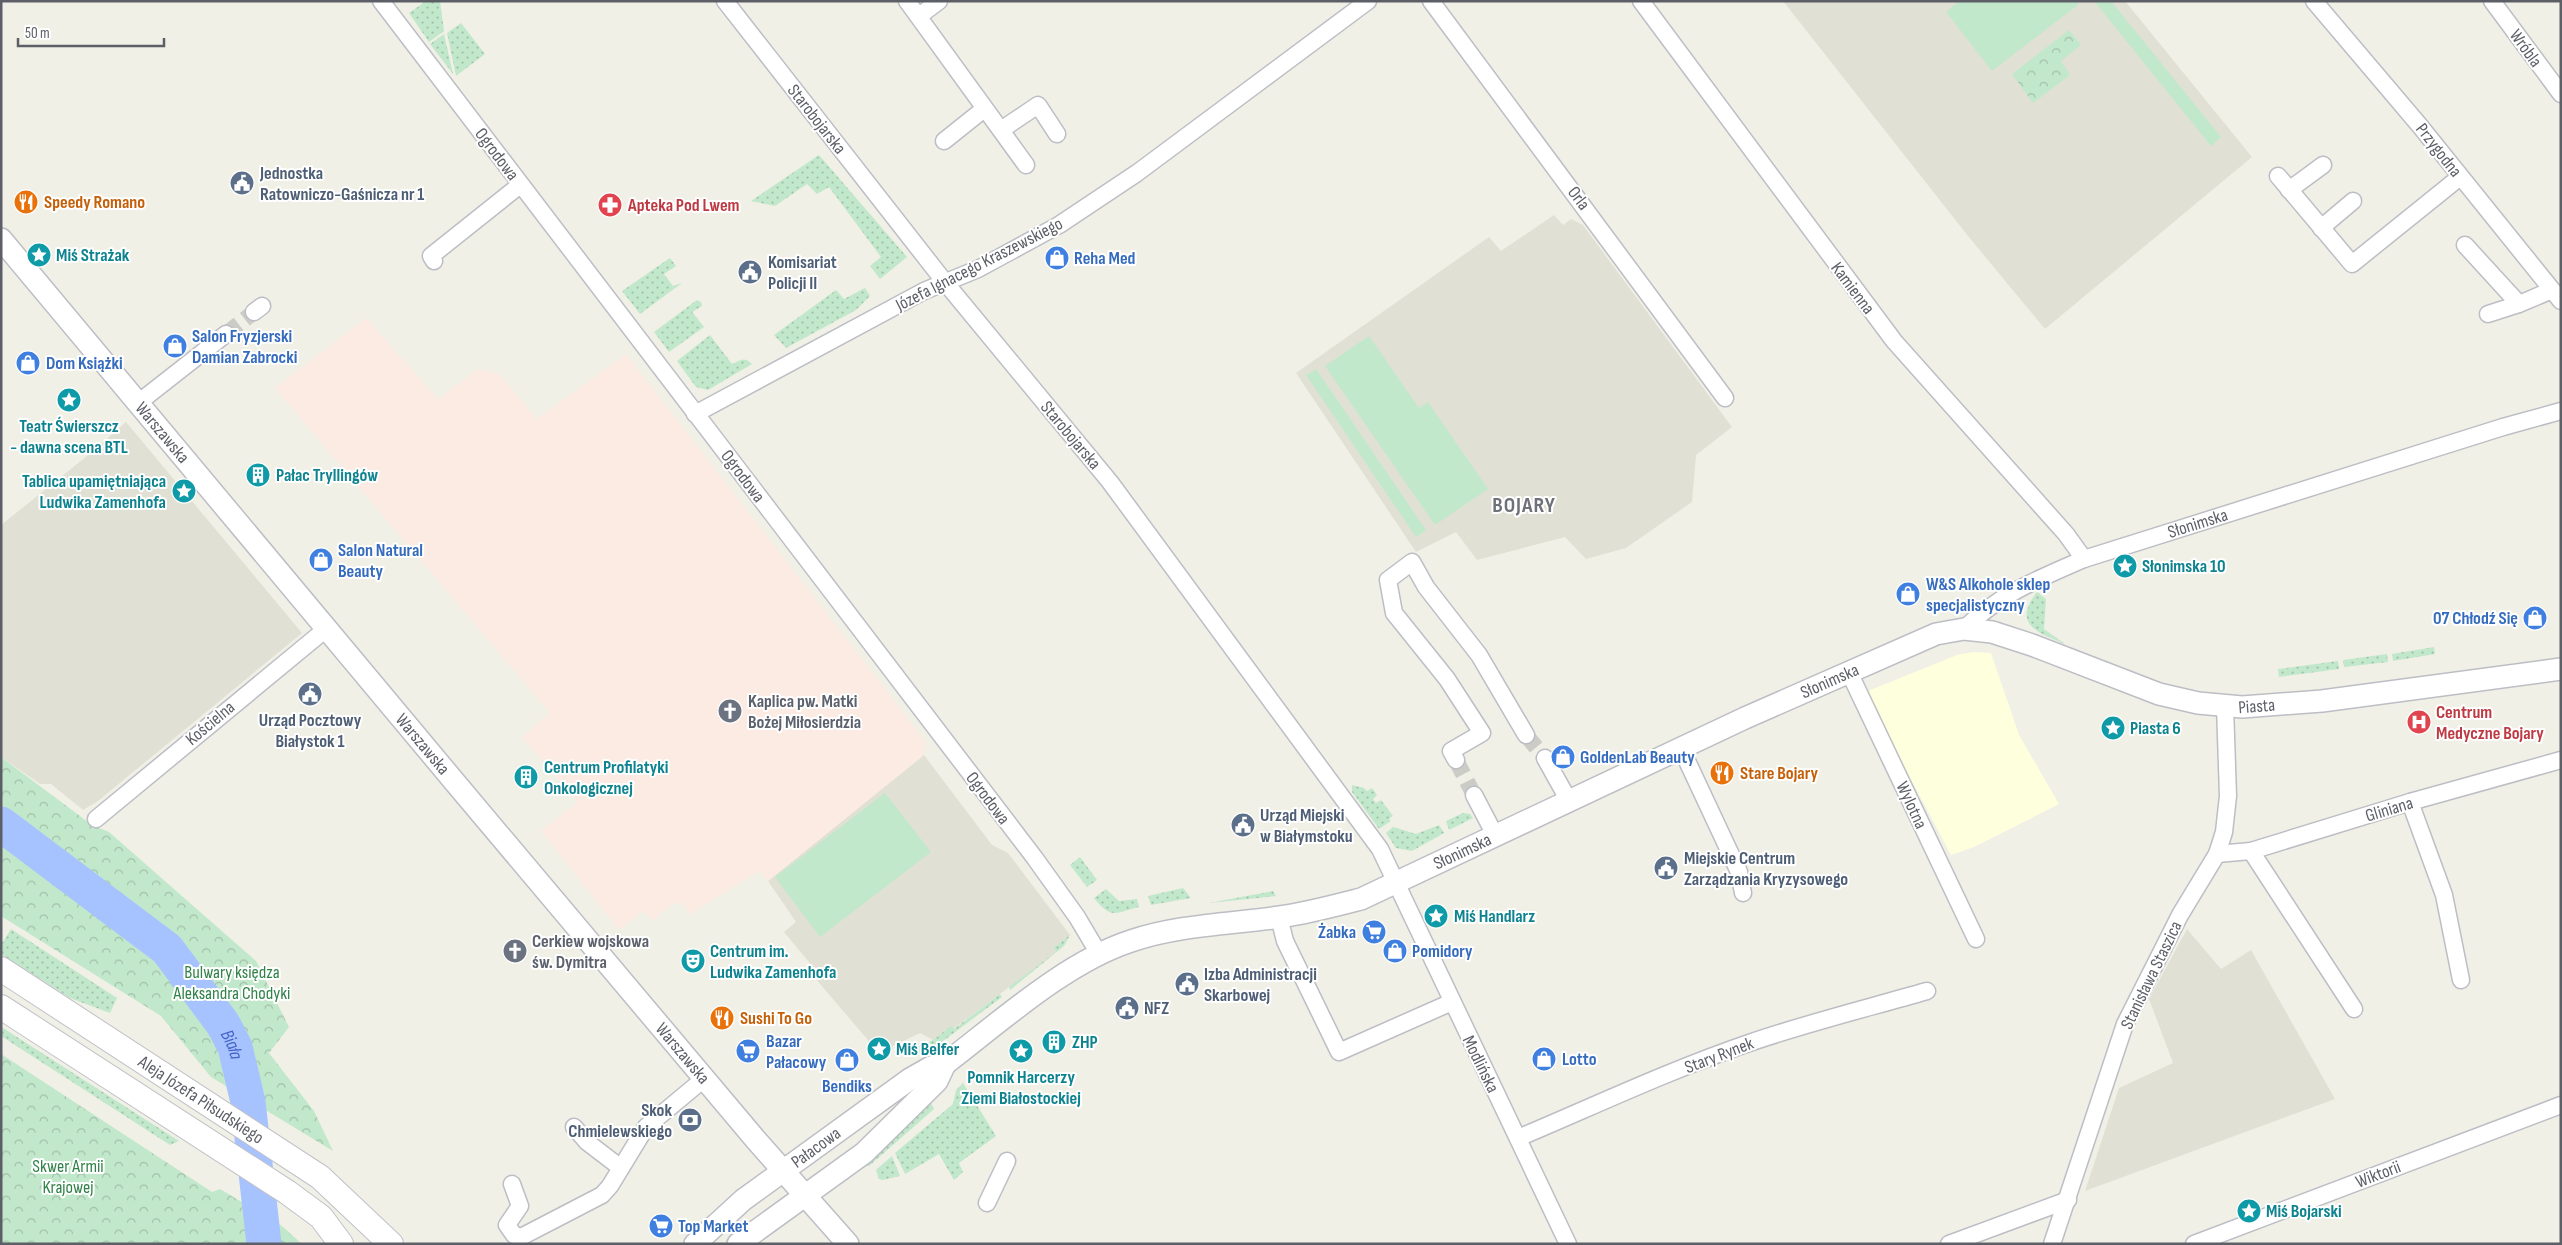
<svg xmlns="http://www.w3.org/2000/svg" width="2562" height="1245" viewBox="0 0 2562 1245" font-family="'Sofia Sans Condensed',sans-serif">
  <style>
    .commercial { fill: #feffdc }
    .education { fill: #e0e0d4 }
    .medical { fill: #fcebe3 }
    .grass { fill: url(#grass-dots) }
    .forest { fill: url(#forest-crowns) }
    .garden { fill: #c2e8cb }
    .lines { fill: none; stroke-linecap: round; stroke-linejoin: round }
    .river { stroke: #a7c3ff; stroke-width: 35 }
    .minor-tunnel { stroke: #cbccc6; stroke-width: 16; stroke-dasharray: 16 8; stroke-linecap: butt }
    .minor-casing { stroke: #bdbec5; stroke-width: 19 }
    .tertiary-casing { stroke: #bdbec5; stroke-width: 24 }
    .secondary-casing { stroke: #c0c1c9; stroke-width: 26 }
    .minor { stroke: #fff; stroke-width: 16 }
    .tertiary { stroke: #fff; stroke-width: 21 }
    .secondary { stroke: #fff; stroke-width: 24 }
    .labels { text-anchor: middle; stroke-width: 4; stroke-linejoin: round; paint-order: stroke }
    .street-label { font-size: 18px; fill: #5d5f67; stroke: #fff }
    .service-label { font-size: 18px; font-weight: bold; fill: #4e5e75; stroke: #fff; text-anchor: start }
    .food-label { font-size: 18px; font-weight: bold; fill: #c56008; stroke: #fff; text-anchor: start }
    .health-label { font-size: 18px; font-weight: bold; fill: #be3a42; stroke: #fff; text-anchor: start }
    .culture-label { font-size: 18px; font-weight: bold; fill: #0d838f; stroke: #fff; text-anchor: start }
    .shop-label { font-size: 18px; font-weight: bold; fill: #366cbe; stroke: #fff; text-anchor: start }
    .worship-label { font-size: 18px; font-weight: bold; fill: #5b616d; stroke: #fff; text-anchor: start }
    .park-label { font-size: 18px; fill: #318249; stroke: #fff }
    .water-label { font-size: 19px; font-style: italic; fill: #4464c8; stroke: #fff }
    .district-label { font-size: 22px; font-weight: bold; letter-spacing: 1px; fill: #6e7179; stroke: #fff }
  </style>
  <defs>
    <pattern id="grass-dots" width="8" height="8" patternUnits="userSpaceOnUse" patternTransform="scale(1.25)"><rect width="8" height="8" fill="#c2e8cb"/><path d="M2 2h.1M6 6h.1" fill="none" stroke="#a1bfa9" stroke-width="1.8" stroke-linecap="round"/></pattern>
    <pattern id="forest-crowns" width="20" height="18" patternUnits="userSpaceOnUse" patternTransform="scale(1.25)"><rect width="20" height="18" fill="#c2e8cb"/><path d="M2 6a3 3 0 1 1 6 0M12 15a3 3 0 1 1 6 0" fill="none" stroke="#a1bfa9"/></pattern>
  </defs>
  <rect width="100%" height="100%" fill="#f0f0e6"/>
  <path class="commercial" d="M1973 652 1991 653 2019 735 2059 804 1974 847 1951 855 1897 753 1868 691 1957 655Z"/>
  <path class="education" d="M1783 1H2125L2252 157 2045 329 1968 236Z
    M1554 215 1563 225 1571 219 1583 225 1732 427 1696 455 1692 502 1626 548 1586 559 1565 537 1477 560 1456 532 1416 552 1296 373 1489 237 1501 251Z
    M126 422 302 633 98 801 83 810 51 784H40L1 757V525L92 452Z
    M924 755 992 845 1008 853 1070 935 1053 948 1056 952 953 1029 951 1026 933 1040 920 1033 879 1053 809 971 813 967 784 932 796 922 768 881Z
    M2187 929 2221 969 2251 950 2335 1099 2085 1191 2119 1088 2173 1063 2149 999Z"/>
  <path class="medical" d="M366 318 438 399 478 369 499 374 537 419 626 354 926 742 924 755 768 881 759 871 690 914 681 903 672 904 653 920 643 911 619 930 541 831 578 802 522 737 550 713 275 388Z"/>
  <path class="grass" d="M426 1H440L444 31 429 42 409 13Z
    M461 23 485 54 456 76 447 33Z
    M444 34 453 74 430 44Z
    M819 155 907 257 880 279 870 266 881 257 829 187 817 194 807 184 775 206 751 201Z
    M670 258 676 266 664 274 673 286 682 283 640 314 622 291Z
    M865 288 870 296 856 310 786 348 774 335 836 290 844 299Z
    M697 300 701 302 702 306 692 312 704 327 669 352 654 332Z
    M710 335 732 364C740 360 744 356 752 364L708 390 696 387 677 361Z
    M2037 592 2046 599 2044 629 2065 644C2039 633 2011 625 2037 592Z
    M2434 647 2435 654 2393 661 2392 654Z
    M2387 654 2388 662 2344 667 2343 660Z
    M2338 661 2339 669 2279 677 2278 669Z
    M1352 785 1364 788 1367 791 1372 788 1377 795 1373 799 1376 803 1381 800 1393 816 1389 819 1391 821 1379 829 1352 792Z
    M1463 813 1470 814 1473 818 1449 830 1446 821Z
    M1439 825 1444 833 1412 851 1396 848 1386 833 1393 827 1416 834Z
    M1080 857 1097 880 1087 887 1070 865Z
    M1183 888 1191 898 1151 905 1148 896Z
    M1106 889 1119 901 1137 899 1139 907C1114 913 1112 920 1094 898Z
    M1273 891 1276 896 1209 903Z
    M11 929 117 998 110 1013 70 998 1 954V945Z
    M1070 935 1064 946 1010 990 1009 987 1056 952 1053 948Z
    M1000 994 1002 997 927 1053H915L910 1050 933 1040 951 1026 954 1029Z
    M1 1028H3L179 1141 170 1145 1 1036Z
    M963 1083 996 1136 959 1163 963 1172 954 1180 939 1154 905 1174 895 1153 953 1104 956 1090Z
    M931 1103 934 1109 869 1166H865L863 1163Z
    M892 1156 900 1176 882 1180 879 1179 876 1170Z"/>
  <path class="forest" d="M2069 30 2081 45 2061 61 2070 75 2033 103 2012 74Z
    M1 757 92 825 109 832 256 961 289 1027 269 1053 314 1111 333 1151 211 1077 161 1016 1 916Z
    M1 1054 212 1192 220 1189 282 1226 302 1244H1Z"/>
  <path class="garden" d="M1959 1H2077L2079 4 1992 71 1946 12Z
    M2094 1H2111L2221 137 2211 146Z
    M1369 336 1419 408 1428 402 1488 489 1435 525 1325 366Z
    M1316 369 1426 530 1416 537 1306 375Z
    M885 793 931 852 820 937 775 877Z"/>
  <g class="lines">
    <path class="river" id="s1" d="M1 824 167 949 223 1024 235 1047 248 1102 264 1244"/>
    <path class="minor-tunnel" d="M226 334 254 312
      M1526 735 1545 758
      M1456 760 1474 795"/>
    <defs>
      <g id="minor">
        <path d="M381 1 1034 857 1077 917 1099 954"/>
        <path d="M725 1 944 281 1110 482 1380 849 1568 1244"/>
        <path d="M907 1 1026 165"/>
        <path d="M1431 1 1725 398"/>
        <path d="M1641 1 1894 341 2066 534 2084 559"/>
        <path d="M2314 1 2420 126 2561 301"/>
        <path d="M2492 1 2561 94"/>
        <path d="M919 16 939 1"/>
        <path d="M1001 130 1038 105 1057 134"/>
        <path d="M944 141 984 109"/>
        <path d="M2278 176 2352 264 2460 177"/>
        <path d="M2289 190 2323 165"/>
        <path d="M2321 228 2353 201"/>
        <path d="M2465 245 2519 304 2552 290"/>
        <path d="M434 261 431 256 520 185"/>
        <path d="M254 312 262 306"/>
        <path d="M2488 314 2519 304"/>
        <path d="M138 403 226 334"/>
        <path d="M695 414 924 291 978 269 1059 225 1137 173 1368 1"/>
        <path id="s2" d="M1964 629C1998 595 2040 578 2084 559L2503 427 2561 411"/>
        <path d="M1849 672 1976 939"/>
        <path d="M1681 748 1739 872 1743 893"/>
        <path d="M1545 758 1569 801"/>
        <path d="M1456 760 1451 751 1482 733 1447 679 1394 613 1388 580 1412 562 1426 587 1479 655 1526 735"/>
        <path d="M1474 795 1495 835"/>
        <path d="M2410 802 2444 895 2461 980"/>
        <path d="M96 819 326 629"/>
        <path d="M2251 851 2354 1009"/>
        <path d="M2217 854 2251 851 2410 802 2561 760"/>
        <path d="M1279 917 1285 941 1339 1052 1452 1002"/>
        <path d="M574 1127 587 1142 621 1168"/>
        <path d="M1518 1138C1594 1106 1670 1070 1749 1043 1807 1023 1868 1008 1927 991"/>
        <path d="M512 1184 520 1206 507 1225 514 1235 521 1237 602 1195 610 1186 646 1127 705 1078"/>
        <path d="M987 1203 1007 1161"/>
        <path d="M1949 1244 2068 1200"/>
        <path d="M2052 1244 2125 1024 2180 915 2217 854 2224 832 2228 796 2225 706"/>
        <path d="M2194 1244 2561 1105"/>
      </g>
      <g id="tertiary">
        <path id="s3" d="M1 239 458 786 756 1140 848 1244"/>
        <path id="s4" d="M695 1244 743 1200 910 1079 931 1067 945 1064C1000 1022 1066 962 1131 941 1178 925 1231 924 1280 917 1308 913 1334 906 1361 899L1745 718 1936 634 1964 629 1992 632 2032 645 2159 694 2198 703 2242 707 2322 701 2561 669"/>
        <path d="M738 1244 864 1153 928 1090 937 1081 945 1064"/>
      </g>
      <g id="secondary">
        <path id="s5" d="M1 969 320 1177 391 1244"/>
        <path d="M1 1007 287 1192 321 1217 341 1244"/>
      </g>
    </defs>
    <use href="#minor" class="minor-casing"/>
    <use href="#tertiary" class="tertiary-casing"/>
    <use href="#secondary" class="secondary-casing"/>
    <use href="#minor" class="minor"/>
    <use href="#tertiary" class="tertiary"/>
    <use href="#secondary" class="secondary"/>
  </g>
  <defs>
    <symbol id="civic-disc" viewBox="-11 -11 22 22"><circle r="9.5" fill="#5c6f8a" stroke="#fff"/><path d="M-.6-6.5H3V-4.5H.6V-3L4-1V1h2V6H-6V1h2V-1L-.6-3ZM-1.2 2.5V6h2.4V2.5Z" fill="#fff"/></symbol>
    <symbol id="restaurant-disc" viewBox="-11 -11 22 22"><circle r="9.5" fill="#e8710a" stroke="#fff"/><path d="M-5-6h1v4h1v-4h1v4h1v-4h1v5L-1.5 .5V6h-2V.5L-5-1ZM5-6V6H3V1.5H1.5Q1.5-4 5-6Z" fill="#fff"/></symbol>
    <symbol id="pharmacy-disc" viewBox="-11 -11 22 22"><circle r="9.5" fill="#e0444e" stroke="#fff"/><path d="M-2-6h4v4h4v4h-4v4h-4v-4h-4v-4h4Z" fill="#fff"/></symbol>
    <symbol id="sight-disc" viewBox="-11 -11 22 22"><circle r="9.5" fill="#0f9aa8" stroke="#fff"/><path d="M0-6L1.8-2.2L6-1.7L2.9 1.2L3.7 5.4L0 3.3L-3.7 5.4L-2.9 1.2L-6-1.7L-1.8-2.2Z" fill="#fff"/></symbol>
    <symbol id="shop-disc" viewBox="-11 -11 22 22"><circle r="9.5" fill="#3f7fe0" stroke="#fff"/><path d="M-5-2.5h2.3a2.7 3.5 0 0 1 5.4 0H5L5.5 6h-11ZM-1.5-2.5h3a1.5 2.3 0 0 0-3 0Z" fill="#fff"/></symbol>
    <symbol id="building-disc" viewBox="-11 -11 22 22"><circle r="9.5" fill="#0f9aa8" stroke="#fff"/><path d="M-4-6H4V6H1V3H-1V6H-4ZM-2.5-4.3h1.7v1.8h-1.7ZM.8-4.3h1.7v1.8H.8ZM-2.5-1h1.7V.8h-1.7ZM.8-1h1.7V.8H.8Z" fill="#fff"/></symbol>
    <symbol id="church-disc" viewBox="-11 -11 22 22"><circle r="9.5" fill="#6b7280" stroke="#fff"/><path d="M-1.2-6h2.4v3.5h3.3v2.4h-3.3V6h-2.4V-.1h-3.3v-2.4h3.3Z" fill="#fff"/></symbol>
    <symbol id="hospital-disc" viewBox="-11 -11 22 22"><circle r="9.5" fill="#e0444e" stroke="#fff"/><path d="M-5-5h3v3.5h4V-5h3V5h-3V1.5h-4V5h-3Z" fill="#fff"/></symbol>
    <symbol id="supermarket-disc" viewBox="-11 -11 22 22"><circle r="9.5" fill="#3f7fe0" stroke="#fff"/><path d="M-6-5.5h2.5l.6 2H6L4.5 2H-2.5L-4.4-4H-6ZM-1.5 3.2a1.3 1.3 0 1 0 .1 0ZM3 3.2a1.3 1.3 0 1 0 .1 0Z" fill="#fff"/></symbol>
    <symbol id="theatre-disc" viewBox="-11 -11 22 22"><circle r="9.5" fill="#0f9aa8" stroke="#fff"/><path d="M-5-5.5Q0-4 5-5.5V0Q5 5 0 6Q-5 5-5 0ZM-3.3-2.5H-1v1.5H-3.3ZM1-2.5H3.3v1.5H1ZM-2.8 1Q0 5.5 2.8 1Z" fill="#fff"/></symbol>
    <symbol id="bank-disc" viewBox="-11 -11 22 22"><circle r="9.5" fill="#5c6f8a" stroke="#fff"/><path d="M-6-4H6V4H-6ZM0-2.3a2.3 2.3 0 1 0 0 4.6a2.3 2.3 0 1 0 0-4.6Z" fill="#fff"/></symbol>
  </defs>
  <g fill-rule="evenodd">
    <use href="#civic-disc" x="228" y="169" width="28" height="28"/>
    <use href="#restaurant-disc" x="12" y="188" width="28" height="28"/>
    <use href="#pharmacy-disc" x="596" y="191" width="28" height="28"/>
    <use href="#sight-disc" x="25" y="241" width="28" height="28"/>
    <use href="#shop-disc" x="1043" y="244" width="28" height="28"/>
    <use href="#civic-disc" x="736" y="258" width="28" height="28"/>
    <use href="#shop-disc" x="161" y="332" width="28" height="28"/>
    <use href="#shop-disc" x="14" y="349" width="28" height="28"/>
    <use href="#sight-disc" x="55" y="386" width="28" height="28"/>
    <use href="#building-disc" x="244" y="461" width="28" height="28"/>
    <use href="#sight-disc" x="170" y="477" width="28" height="28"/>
    <use href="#shop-disc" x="307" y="546" width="28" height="28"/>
    <use href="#sight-disc" x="2111" y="552" width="28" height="28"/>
    <use href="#shop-disc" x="1894" y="580" width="28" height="28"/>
    <use href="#shop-disc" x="2521" y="604" width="28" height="28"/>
    <use href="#civic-disc" x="296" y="680" width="28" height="28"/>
    <use href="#church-disc" x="716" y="697" width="28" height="28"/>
    <use href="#hospital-disc" x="2405" y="708" width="28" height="28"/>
    <use href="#sight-disc" x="2099" y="714" width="28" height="28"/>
    <use href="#shop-disc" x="1549" y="743" width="28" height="28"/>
    <use href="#restaurant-disc" x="1708" y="759" width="28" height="28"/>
    <use href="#building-disc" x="512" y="763" width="28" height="28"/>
    <use href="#civic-disc" x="1229" y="811" width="28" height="28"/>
    <use href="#civic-disc" x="1652" y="854" width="28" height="28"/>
    <use href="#sight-disc" x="1422" y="902" width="28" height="28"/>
    <use href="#supermarket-disc" x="1360" y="918" width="28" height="28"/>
    <use href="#church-disc" x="501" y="937" width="28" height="28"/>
    <use href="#shop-disc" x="1381" y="937" width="28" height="28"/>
    <use href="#theatre-disc" x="679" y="947" width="28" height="28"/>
    <use href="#civic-disc" x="1173" y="970" width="28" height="28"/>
    <use href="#civic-disc" x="1113" y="994" width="28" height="28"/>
    <use href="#restaurant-disc" x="708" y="1004" width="28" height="28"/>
    <use href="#building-disc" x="1040" y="1028" width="28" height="28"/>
    <use href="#sight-disc" x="865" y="1035" width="28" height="28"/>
    <use href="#supermarket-disc" x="734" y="1037" width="28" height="28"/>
    <use href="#sight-disc" x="1007" y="1037" width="28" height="28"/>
    <use href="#shop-disc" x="1530" y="1045" width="28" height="28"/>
    <use href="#shop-disc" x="833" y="1046" width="28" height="28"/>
    <use href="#bank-disc" x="676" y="1106" width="28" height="28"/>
    <use href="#sight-disc" x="2235" y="1197" width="28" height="28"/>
    <use href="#supermarket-disc" x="647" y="1212" width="28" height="28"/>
  </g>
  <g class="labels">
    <g class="street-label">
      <text transform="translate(2526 48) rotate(54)" y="6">Wróbla</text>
      <text transform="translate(817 119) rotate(52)" y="6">Starobojarska</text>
      <text transform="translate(2439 150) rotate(52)" y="6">Przygodna</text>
      <text transform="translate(497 154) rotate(53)" y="6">Ogrodowa</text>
      <text transform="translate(1579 198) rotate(53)" y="6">Orla</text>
      <text transform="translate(979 264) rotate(-27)" y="6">Józefa Ignacego Kraszewskiego</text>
      <text transform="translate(1853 288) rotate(53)" y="6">Kamienna</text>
      <text dy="6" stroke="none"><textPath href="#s3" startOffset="252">Warszawska</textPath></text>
      <text transform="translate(1071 435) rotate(50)" y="6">Starobojarska</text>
      <text transform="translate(743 476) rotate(53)" y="6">Ogrodowa</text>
      <text dy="6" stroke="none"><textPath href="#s2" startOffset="259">Słonimska</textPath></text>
      <text dy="6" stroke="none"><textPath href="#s4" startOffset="1285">Słonimska</textPath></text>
      <text dy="6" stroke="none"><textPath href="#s4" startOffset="1735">Piasta</textPath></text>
      <text transform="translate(210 723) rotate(-40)" y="6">Kościelna</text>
      <text dy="6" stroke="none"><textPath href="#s3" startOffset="658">Warszawska</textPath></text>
      <text transform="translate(988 798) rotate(53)" y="6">Ogrodowa</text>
      <text transform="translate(1912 805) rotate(65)" y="6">Wylotna</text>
      <text transform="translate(2389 809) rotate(-17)" y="6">Gliniana</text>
      <text dy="6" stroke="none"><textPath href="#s4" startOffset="880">Słonimska</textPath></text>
      <text transform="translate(2151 975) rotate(-64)" y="6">Stanisława Staszica</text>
      <text dy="6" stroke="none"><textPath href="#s3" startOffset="1062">Warszawska</textPath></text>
      <text transform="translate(1719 1055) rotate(-21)" y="6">Stary Rynek</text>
      <text transform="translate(1481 1064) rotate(64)" y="6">Modlińska</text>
      <text dy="6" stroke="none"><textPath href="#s5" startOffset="239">Aleja Józefa Piłsudskiego</textPath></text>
      <text dy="6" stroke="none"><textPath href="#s4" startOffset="155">Pałacowa</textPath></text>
      <text transform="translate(2378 1174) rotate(-21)" y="6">Wiktorii</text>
    </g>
    <g class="service-label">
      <text x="260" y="179">Jednostka<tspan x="260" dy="21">Ratowniczo-Gaśnicza nr 1</tspan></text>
      <text x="768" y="268">Komisariat<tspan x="768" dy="21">Policji II</tspan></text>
      <text x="310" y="726" text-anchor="middle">Urząd Pocztowy<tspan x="310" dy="21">Białystok 1</tspan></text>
      <text x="1260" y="821">Urząd Miejski<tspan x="1260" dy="21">w Białymstoku</tspan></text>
      <text x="1684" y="864">Miejskie Centrum<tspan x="1684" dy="21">Zarządzania Kryzysowego</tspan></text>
      <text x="1204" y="980">Izba Administracji<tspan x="1204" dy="21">Skarbowej</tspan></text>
      <text x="1144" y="1014">NFZ</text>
      <text x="672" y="1116" text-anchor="end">Skok<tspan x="672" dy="21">Chmielewskiego</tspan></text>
    </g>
    <g class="food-label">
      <text x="44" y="208">Speedy Romano</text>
      <text x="1740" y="779">Stare Bojary</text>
      <text x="740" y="1024">Sushi To Go</text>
    </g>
    <g class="health-label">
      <text x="628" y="211">Apteka Pod Lwem</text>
      <text x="2436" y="718">Centrum<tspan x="2436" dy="21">Medyczne Bojary</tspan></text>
    </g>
    <g class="culture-label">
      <text x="56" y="261">Miś Strażak</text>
      <text x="69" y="432" text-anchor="middle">Teatr Świerszcz<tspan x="69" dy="21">- dawna scena BTL</tspan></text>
      <text x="276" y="481">Pałac Tryllingów</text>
      <text x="166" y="487" text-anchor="end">Tablica upamiętniająca<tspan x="166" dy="21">Ludwika Zamenhofa</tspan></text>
      <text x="2142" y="572">Słonimska 10</text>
      <text x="2130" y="734">Piasta 6</text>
      <text x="544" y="773">Centrum Profilatyki<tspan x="544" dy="21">Onkologicznej</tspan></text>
      <text x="1454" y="922">Miś Handlarz</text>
      <text x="710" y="957">Centrum im.<tspan x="710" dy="21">Ludwika Zamenhofa</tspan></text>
      <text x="1072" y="1048">ZHP</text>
      <text x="896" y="1055">Miś Belfer</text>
      <text x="1021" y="1083" text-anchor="middle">Pomnik Harcerzy<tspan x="1021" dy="21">Ziemi Białostockiej</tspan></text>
      <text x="2266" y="1217">Miś Bojarski</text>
    </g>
    <g class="shop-label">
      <text x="1074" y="264">Reha Med</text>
      <text x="192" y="342">Salon Fryzjerski<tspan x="192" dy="21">Damian Zabrocki</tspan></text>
      <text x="46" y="369">Dom Książki</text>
      <text x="338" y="556">Salon Natural<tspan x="338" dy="21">Beauty</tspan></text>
      <text x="1926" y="590">W&amp;S Alkohole sklep<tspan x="1926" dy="21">specjalistyczny</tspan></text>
      <text x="2518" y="624" text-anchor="end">07 Chłodź Się</text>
      <text x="1580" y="763">GoldenLab Beauty</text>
      <text x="1356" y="938" text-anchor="end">Żabka</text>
      <text x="1412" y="957">Pomidory</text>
      <text x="766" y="1047">Bazar<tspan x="766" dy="21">Pałacowy</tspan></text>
      <text x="1562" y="1065">Lotto</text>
      <text x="847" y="1092" text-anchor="middle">Bendiks</text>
      <text x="678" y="1232">Top Market</text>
    </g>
    <g class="worship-label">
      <text x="748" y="707">Kaplica pw. Matki<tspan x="748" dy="21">Bożej Miłosierdzia</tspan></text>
      <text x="532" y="947">Cerkiew wojskowa<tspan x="532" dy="21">św. Dymitra</tspan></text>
    </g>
    <g class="park-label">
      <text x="232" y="978">Bulwary księdza<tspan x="232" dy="21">Aleksandra Chodyki</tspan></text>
      <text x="68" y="1172">Skwer Armii<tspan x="68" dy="21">Krajowej</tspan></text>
    </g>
    <g class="water-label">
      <text dy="7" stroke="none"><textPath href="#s1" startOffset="324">Biała</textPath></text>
    </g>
    <g class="district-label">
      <text x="1524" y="512">BOJARY</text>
    </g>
  </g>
  <rect width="2562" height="1245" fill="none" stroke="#5d5f67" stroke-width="5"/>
  <path d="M18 38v8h146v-8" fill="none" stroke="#5d5f67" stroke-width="2.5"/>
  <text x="25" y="38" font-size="15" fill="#5d5f67" stroke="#ffffff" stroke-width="4" paint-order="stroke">50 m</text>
</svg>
